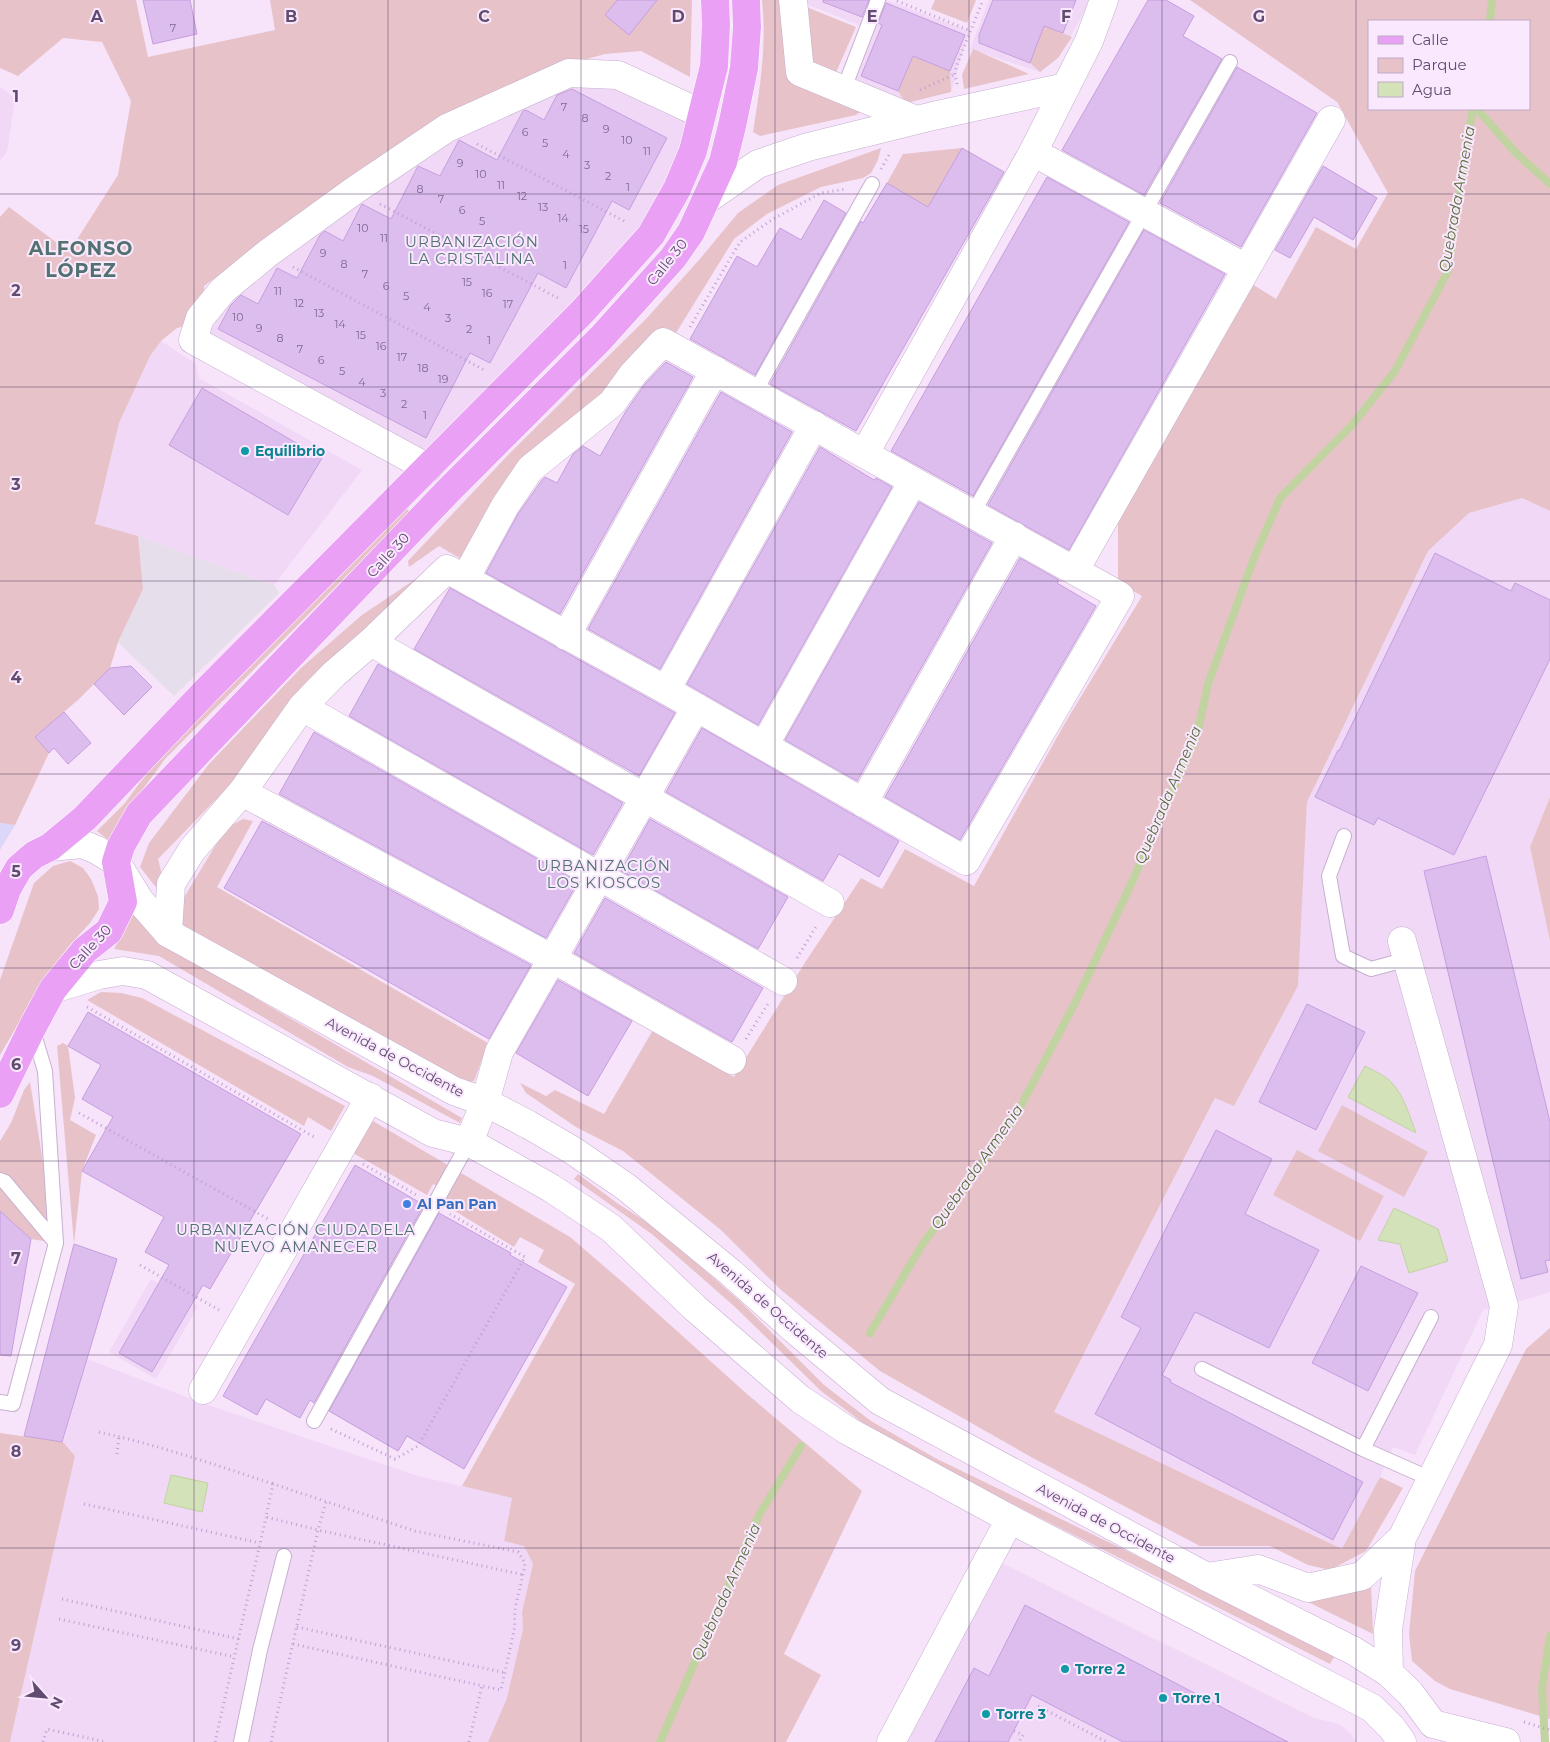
<svg xmlns="http://www.w3.org/2000/svg" width="1550" height="1742" viewBox="0 0 1550 1742" font-family="Montserrat,sans-serif">
  <style>
    .residential { fill: #f0d8f6 }
    .industrial { fill: #e6deea }
    .medical { fill: #dbd7f8 }
    .green { fill: #e7c3c9; fill-rule: evenodd }
    .water { fill: #d3e2b9; stroke: #c0d3a0 }
    .lines { fill: none; stroke-linecap: round; stroke-linejoin: round }
    .stream { stroke: #c0d3a0; stroke-width: 8 }
    .building { fill: #dcbdee; stroke: #c69edf }
    .lane-casing { stroke: #c6b0cf; stroke-width: 16 }
    .street-casing { stroke: #c6b0cf; stroke-width: 29 }
    .secondary-casing { stroke: #c6add1; stroke-width: 29 }
    .primary-casing { stroke: #fff; stroke-width: 29 }
    .path { stroke: #bfa0d2; stroke-width: 3; stroke-dasharray: 1 4; stroke-linecap: butt }
    .lane { stroke: #fff; stroke-width: 14 }
    .street { stroke: #fff; stroke-width: 28 }
    .secondary { stroke: #fff; stroke-width: 28 }
    .primary { stroke: #e9a0f5; stroke-width: 28 }
    .grid { fill: none; stroke: #614b70; stroke-width: 1; stroke-opacity: 0.55 }
    .culture-dot { fill: #0f9aa8; stroke: #fae9fe; stroke-width: 2 }
    .shop-dot { fill: #3f7fe0; stroke: #fae9fe; stroke-width: 2 }
    .labels { text-anchor: middle; stroke-width: 4; stroke-linejoin: round; paint-order: stroke }
    .number-label { font-size: 11px; fill: #806890 }
    .street-label { font-size: 14px; fill: #614b70; stroke: #fae9fe }
    .culture-label { font-size: 14px; font-weight: bold; fill: #0d838f; stroke: #fae9fe; text-anchor: start }
    .shop-label { font-size: 14px; font-weight: bold; fill: #366cbe; stroke: #fae9fe; text-anchor: start }
    .water-label { font-size: 15px; font-style: italic; fill: #5a6e3d; stroke: #fae9fe }
    .neighbourhood-label { font-size: 15px; letter-spacing: 1px; fill: #527270; stroke: #fae9fe }
    .district-label { font-size: 19px; font-weight: bold; letter-spacing: 1px; fill: #527270; stroke: #fae9fe }
    .grid-label { font-size: 16px; text-anchor: middle; font-weight: bold; fill: #614b70; stroke: #fae9fe; stroke-width: 4; stroke-linejoin: round; paint-order: stroke }
  </style>
  <rect width="100%" height="100%" fill="#f7e3fa"/>
  <path class="residential" d="M796 0H874L864 27Z
    M886 0 969 31 951 92 906 103 855 79Z
    M989 0H1091L1058 58 1040 72 970 49Z
    M569 73 702 114 651 235 428 468 193 340 200 318 355 190Z
    M0 87 15 98 7 152 0 160Z
    M161 341 196 364 199 378 362 470 274 585 238 573 138 536 95 525 119 423 150 356Z
    M1522 498 1550 511V797L1530 847 1550 941V1292L1504 1306 1483 1310 1415 1455 1393 1447 1380 1477 1342 1549 1054 1412 1216 1097 1234 1106 1298 986 1307 802 1428 551 1469 513Z
    M151 1279 198 1306 156 1379 109 1352Z
    M87 1359 202 1403 418 1476 512 1498 504 1541 524 1546 533 1564 522 1612 523 1629 513 1674 507 1698 488 1742H10L75 1456 63 1442Z
    M998 1561 1314 1718 1339 1724 1350 1733 1356 1742H903Z"/>
  <path class="industrial" d="M138 536 238 573 274 585 279 593 174 696 118 642 143 589Z"/>
  <path class="medical" d="M0 823 15 825 0 850Z"/>
  <path class="green" d="M0 0H136L148 57 275 30 270 0H692L690 77 641 51 605 54 533 74 440 119 259 246 204 286V296L189 325 177 328 161 341 150 356 119 423 95 524 138 536 143 589 118 642 110 668 79 699 35 737 49 753 15 825 0 823V217L9 207 69 252 118 175 131 101 102 42 63 38 18 76 0 68Z
    M762 0H783L789 80 863 110 856 115 760 136 753 132C760 88 767 44 762 0Z
    M935 0H976L967 23 931 9Z
    M1190 0H1550V511L1522 498 1469 513 1428 551 1307 802 1298 986 1234 1106 1215 1098 1054 1412 1342 1549 1380 1477 1403 1488 1366 1551 1330 1570 1308 1565 1270 1546H1200L1031 1457 880 1371 780 1289 721 1230 623 1151 576 1127 526 1093 520 1083 546 1096 555 1090 604 1114 653 1030 734 1077 806 961 861 878 882 889 905 849 974 886 1065 723 1142 596 1118 582V516L1252 284 1276 299 1316 227 1356 249 1388 193 1337 102ZM1369 21H1529V109H1369Z
    M799 4 856 27 834 77 805 65Z
    M1044 26 1072 37 1058 58 1040 72 1030 63Z
    M973 49 1029 74 964 89 962 75Z
    M913 56 950 71 951 92 906 103 898 91Z
    M881 148 878 160 871 173 863 178 821 187 767 214 734 239 676 333 666 328 643 349 463 560 439 546 409 567 408 561 511 452 646 319 699 260 738 213 778 185Z
    M962 148 928 207 887 183 903 154Z
    M405 507 410 512 165 759 130 807 110 841 97 831 125 803 160 755Z
    M432 568 229 786 158 859 162 875V895L140 867 149 843 209 764 301 668 362 615Z
    M1550 797V941L1530 847Z
    M243 819 253 821 217 887 488 1043 474 1081 462 1085 184 933 179 915 183 899 226 828Z
    M70 861 83 868 91 879 98 896 99 909 90 923 69 946 47 975 0 1055V980L34 883 53 866Z
    M134 912 164 945 462 1118 460 1123 373 1076 348 1067 159 956 114 949Z
    M101 992 121 993 142 998 345 1106 331 1131 308 1117 304 1126 87 1000Z
    M63 1043 68 1046 75 1098 70 1120 96 1135 82 1171 74 1244 57 1046Z
    M30 1082 56 1243 31 1239 0 1211V1141L11 1123 24 1090Z
    M1342 1105 1428 1152 1404 1197 1318 1151Z
    M373 1121 570 1237 627 1286 747 1394 862 1491 784 1654 821 1675 786 1742H488L507 1698 523 1629 522 1612 533 1564 524 1546 504 1541 512 1498 462 1486 575 1284 538 1262 544 1250 520 1237 514 1247 440 1202 446 1190 433 1184 427 1195 353 1153Z
    M1297 1150 1384 1196 1360 1241 1273 1195Z
    M578 1174 617 1203 659 1230 740 1301 824 1385 871 1421 935 1458 1129 1552 1335 1655 1330 1664 933 1464 867 1426 821 1391 735 1307 653 1235 574 1179Z
    M1550 1328V1719L1450 1689 1435 1681 1412 1661 1409 1634 1415 1571 1526 1349Z
    M0 1433 63 1442 75 1456 10 1742H0Z
    M1371 1585 1373 1634 1300 1598Z"/>
  <path class="water" d="M1365 1066C1374 1071 1385 1075 1392 1083 1404 1096 1410 1117 1416 1133L1348 1097Z
    M1394 1208 1438 1229 1448 1261 1409 1273 1400 1244 1378 1240Z
    M171 1475 208 1483 202 1512 164 1503Z"/>
  <g class="lines">
    <path class="stream" d="M1490 21 1492 0
      M1477 109 1516 153 1550 184
      M870 1333 922 1245 1013 1121 1077 999 1132 882 1197 735 1208 684 1254 558 1280 498 1352 425 1395 371 1448 271 1466 143 1473 109
      M660 1742 759 1515 801 1446
      M1545 1742 1542 1688 1550 1636"/>
  </g>
  <path class="building" d="M143 0H190L197 34 153 44Z
    M617 0H657L629 35 605 15Z
    M823 0H869L862 17 823 2Z
    M993 0H1076L1063 33 1044 26 1030 63 979 43V35Z
    M1148 0H1166L1194 16 1183 36 1222 59 1144 195 1062 150Z
    M886 3 965 35 950 71 913 56 898 91 861 76 882 25 878 23Z
    M1237 67 1317 113 1241 247 1160 203Z
    M572 89 667 138 629 210 612 201 566 288 538 273 490 363 470 353 426 438 218 329 231 305 241 295 258 304 277 268 297 278 320 235 325 231 343 241 362 204 391 219 418 166 440 176 459 140 497 160 523 111 526 110 544 120 557 95Z
    M962 148 1004 172 856 431 770 384 861 221 863 223 887 183 928 207Z
    M1323 166 1377 198 1353 240 1314 217 1290 258 1275 250Z
    M1047 177 1129 222 973 496 891 451Z
    M824 200 846 213 755 375 690 339 737 256 757 267 780 228 801 240Z
    M1144 230 1225 274 1069 550 988 505Z
    M666 362 693 377 560 614 486 573 518 514 542 480 545 477 557 483 573 454 583 446 600 456 626 411 645 384Z
    M202 388 322 458 288 515 169 445Z
    M721 392 792 432 660 669 588 629Z
    M820 447 874 480 876 478 892 487 758 725 687 684Z
    M919 502 992 543 857 781 785 740Z
    M1435 553 1511 591 1515 583 1550 600V659L1454 855 1378 818 1374 825 1315 797 1338 750 1339 751Z
    M1020 558 1059 580 1057 583 1096 606 960 840 885 797Z
    M450 588 675 713 639 776 414 649Z
    M378 664 623 803 593 855 349 716Z
    M131 666 152 687 124 715 94 684 110 668Z
    M64 712 91 743 68 764 54 748 49 753 35 737Z
    M702 728 899 841 879 877 839 854 823 881 666 792Z
    M314 732 578 882 546 938 279 794Z
    M650 819 788 897 758 949 621 871Z
    M262 821 531 965 489 1039 224 888Z
    M1486 856 1550 1122V1260L1545 1261 1548 1272 1521 1279 1424 871Z
    M605 898 763 988 732 1042 574 953Z
    M558 980 632 1021 588 1096 516 1053Z
    M1307 1004 1365 1032 1316 1130 1259 1102Z
    M88 1012 301 1134 210 1289 203 1285 152 1372 119 1353 169 1265 145 1252 164 1217 82 1171 113 1117 82 1099 101 1065 68 1046Z
    M1216 1130 1272 1159 1245 1214 1319 1250 1269 1348 1195 1312 1162 1375 1171 1380 1170 1382 1363 1482 1333 1540 1095 1414 1141 1328 1121 1317Z
    M355 1165 424 1205 314 1403 310 1400 300 1418 266 1399 257 1415 223 1396Z
    M0 1211 31 1239 11 1356 0 1355Z
    M439 1213 511 1253 510 1255 567 1287 464 1469 407 1436 398 1451 329 1411Z
    M74 1244 117 1259 62 1442 24 1436Z
    M1361 1266 1418 1293 1368 1391 1312 1363Z
    M1025 1605 1139 1664 1288 1742H1123L1032 1695 1008 1742H935L974 1668 989 1676Z"/>
  <g class="lines">
    <defs>
      <path id="lane" d="M843 91 878 0
        M755 392 872 184
        M973 513 1230 62
        M1344 836 1329 876 1343 956 1371 969 1408 959
        M0 1180 5 1182 56 1243
        M1202 1369 1363 1449 1431 1479
        M0 1402 13 1404 56 1243 45 1071 33 1031
        M314 1421 469 1142
        M1363 1449 1431 1317
        M241 1742 260 1650 284 1556"/>
      <path id="street" d="M793 0 800 72 916 120
        M1033 152 1246 268
        M706 200 758 164 808 147 933 116 1066 87
        M865 453 1033 152 1089 41 1104 0
        M428 468 193 340 200 318 223 290 268 253 355 190 447 128 569 73 618 75 702 114
        M1075 570 1331 120
        M566 636 715 370
        M371 642 830 903
        M666 690 814 425
        M302 707 783 981
        M764 746 913 481
        M242 792 553 959 732 1060
        M863 803 1014 536
        M168 933 171 884 192 850 242 792 302 707 334 674 371 642 447 569 666 690 966 861 1120 596 663 342 633 374 612 403 530 469 505 506 465 579
        M469 1142 485 1102 499 1052 696 707
        M203 1390 370 1097
        M1207 1577 1258 1569 1308 1588 1362 1576 1402 1538
        M1389 1673 1388 1629 1402 1538 1498 1345 1504 1306 1402 941
        M891 1742 1010 1519"/>
      <path id="secondary" d="M50 847 82 844 97 850 116 862 140 901 168 933 454 1091 485 1102 529 1125 572 1150 626 1187 730 1272 795 1330 880 1401 1207 1577 1354 1651 1389 1673 1410 1693 1433 1724 1506 1742
        M53 989 99 975 123 971 147 975 433 1133 469 1142 551 1188 611 1228 695 1308 800 1399 848 1431 1010 1519 1372 1708 1392 1728 1402 1742"/>
      <path id="primary" d="M0 910 7 889 19 868 34 855 50 847 85 818 207 690 583 311 651 235 677 189 693 151 714 66 716 25 715 0
        M0 1094 32 1028 53 989 85 950 109 931 123 902 116 862 121 846 139 814 449 490 601 338 673 258 691 232 723 162 732 126 744 68 747 27 746 0"/>
    </defs>
    <use href="#lane" class="lane-casing"/>
    <use href="#street" class="street-casing"/>
    <use href="#secondary" class="secondary-casing"/>
    <use href="#primary" class="primary-casing"/>
    <path class="path" d="M897 1 971 31
      M957 84 955 74 956 67 983 0
      M920 90 955 74
      M477 144 626 222
      M881 169 889 155
      M380 204 558 298
      M293 267 486 371
      M690 327 740 242 773 219 821 193 846 189
      M797 958 817 925
      M87 1007 316 1138
      M746 1039 769 1002
      M79 1113 270 1220
      M363 1164 418 1196
      M140 1265 219 1310
      M331 1429 395 1459 418 1446 525 1257 450 1214
      M99 1432C158 1445 216 1465 273 1484
      M117 1454 119 1436
      M84 1504 260 1543
      M62 1599 239 1639
      M59 1619 235 1657
      M297 1627 506 1673
      M293 1644 501 1690 515 1626C512 1608 523 1582 525 1563L518 1552 415 1531 273 1484 266 1517 318 1530 524 1575
      M1038 1706 1107 1742
      M1524 1722 1550 1730
      M1014 1731 1023 1735 1019 1742
      M43 1742 47 1729 106 1742
      M215 1742 266 1517
      M271 1742 318 1530 326 1502
      M469 1742 482 1686"/>
    <use href="#lane" class="lane"/>
    <use href="#street" class="street"/>
    <use href="#secondary" class="secondary"/>
    <use href="#primary" class="primary"/>
  </g>
  <path class="grid" d="M194 0V1742M388 0V1742M581 0V1742M775 0V1742M969 0V1742M1162 0V1742M1356 0V1742M0 194H1550M0 387H1550M0 581H1550M0 774H1550M0 968H1550M0 1161H1550M0 1355H1550M0 1548H1550"/>
  <g class="culture-dot">
    <circle cx="245" cy="451" r="5"/>
    <circle cx="1065" cy="1669" r="5"/>
    <circle cx="1163" cy="1698" r="5"/>
    <circle cx="986" cy="1714" r="5"/>
  </g>
  <circle class="shop-dot" cx="407" cy="1204" r="5"/>
  <g class="labels">
    <g class="number-label">
      <text x="173" y="32">7</text>
      <text x="564" y="111">7</text>
      <text x="585" y="122">8</text>
      <text x="606" y="133">9</text>
      <text x="525" y="136">6</text>
      <text x="627" y="144">10</text>
      <text x="545" y="147">5</text>
      <text x="647" y="155">11</text>
      <text x="566" y="158">4</text>
      <text x="460" y="167">9</text>
      <text x="587" y="169">3</text>
      <text x="481" y="178">10</text>
      <text x="608" y="180">2</text>
      <text x="501" y="189">11</text>
      <text x="628" y="191">1</text>
      <text x="420" y="193">8</text>
      <text x="522" y="200">12</text>
      <text x="441" y="203">7</text>
      <text x="543" y="211">13</text>
      <text x="462" y="214">6</text>
      <text x="563" y="222">14</text>
      <text x="482" y="225">5</text>
      <text x="363" y="232">10</text>
      <text x="584" y="233">15</text>
      <text x="384" y="242">11</text>
      <text x="323" y="257">9</text>
      <text x="344" y="268">8</text>
      <text x="565" y="269">1</text>
      <text x="365" y="278">7</text>
      <text x="467" y="286">15</text>
      <text x="386" y="290">6</text>
      <text x="278" y="295">11</text>
      <text x="487" y="297">16</text>
      <text x="406" y="300">5</text>
      <text x="299" y="307">12</text>
      <text x="508" y="308">17</text>
      <text x="427" y="311">4</text>
      <text x="319" y="317">13</text>
      <text x="238" y="321">10</text>
      <text x="448" y="322">3</text>
      <text x="340" y="328">14</text>
      <text x="259" y="332">9</text>
      <text x="469" y="333">2</text>
      <text x="361" y="339">15</text>
      <text x="280" y="342">8</text>
      <text x="489" y="344">1</text>
      <text x="381" y="350">16</text>
      <text x="300" y="353">7</text>
      <text x="402" y="361">17</text>
      <text x="321" y="364">6</text>
      <text x="423" y="372">18</text>
      <text x="342" y="375">5</text>
      <text x="443" y="383">19</text>
      <text x="362" y="386">4</text>
      <text x="383" y="397">3</text>
      <text x="404" y="408">2</text>
      <text x="425" y="419">1</text>
    </g>
    <g class="street-label">
      <text transform="translate(667 262) rotate(-51)" y="5">Calle 30</text>
      <text transform="translate(388 555) rotate(-47)" y="5">Calle 30</text>
      <text transform="translate(90 947) rotate(-47)" y="5">Calle 30</text>
      <text transform="translate(395 1057) rotate(28)" y="5">Avenida de Occidente</text>
      <text transform="translate(768 1305) rotate(41)" y="5">Avenida de Occidente</text>
      <text transform="translate(1106 1523) rotate(28)" y="5">Avenida de Occidente</text>
    </g>
    <g class="culture-label">
      <text x="255" y="456">Equilibrio</text>
      <text x="1075" y="1674">Torre 2</text>
      <text x="1173" y="1703">Torre 1</text>
      <text x="996" y="1719">Torre 3</text>
    </g>
    <g class="shop-label">
      <text x="417" y="1209">Al Pan Pan</text>
    </g>
    <g class="water-label">
      <text transform="translate(1457 199) rotate(-80)" y="5">Quebrada Armenia</text>
      <text transform="translate(1168 795) rotate(-67)" y="5">Quebrada Armenia</text>
      <text transform="translate(977 1167) rotate(-55)" y="5">Quebrada Armenia</text>
      <text transform="translate(726 1592) rotate(-66)" y="5">Quebrada Armenia</text>
    </g>
    <g class="neighbourhood-label">
      <text x="472" y="247">URBANIZACIÓN<tspan x="472" dy="17">LA CRISTALINA</tspan></text>
      <text x="604" y="871">URBANIZACIÓN<tspan x="604" dy="17">LOS KIOSCOS</tspan></text>
      <text x="296" y="1235">URBANIZACIÓN CIUDADELA<tspan x="296" dy="17">NUEVO AMANECER</tspan></text>
    </g>
    <g class="district-label">
      <text x="81" y="255">ALFONSO<tspan x="81" dy="22">LÓPEZ</tspan></text>
    </g>
  </g>
  <g class="grid-label">
    <text x="97" y="22">A</text>
    <text x="291" y="22">B</text>
    <text x="484" y="22">C</text>
    <text x="678" y="22">D</text>
    <text x="872" y="22">E</text>
    <text x="1066" y="22">F</text>
    <text x="1259" y="22">G</text>
    <text x="16" y="102">1</text>
    <text x="16" y="296">2</text>
    <text x="16" y="490">3</text>
    <text x="16" y="683">4</text>
    <text x="16" y="877">5</text>
    <text x="16" y="1070">6</text>
    <text x="16" y="1264">7</text>
    <text x="16" y="1457">8</text>
    <text x="16" y="1651">9</text>
  </g>
  <rect x="1368" y="20" width="162" height="90" fill="#fae9fe" stroke="#bdaac5"/>
  <rect x="1378" y="36" width="25" height="8" fill="#e9a0f5" stroke="#bdaac5"/>
  <text x="1412" y="45" font-size="15" fill="#614b70">Calle</text>
  <rect x="1378" y="58" width="25" height="15" fill="#e7c3c9" stroke="#bdaac5"/>
  <text x="1412" y="70" font-size="15" fill="#614b70">Parque</text>
  <rect x="1378" y="82" width="25" height="15" fill="#d3e2b9" stroke="#bdaac5"/>
  <text x="1412" y="95" font-size="15" fill="#614b70">Agua</text>
  <g transform="translate(45 1697) rotate(117)" stroke="#fae9fe" stroke-width="4" paint-order="stroke">
  <path d="M0-4L9 19L0 12L-9 19Z" fill="#614b70"/>
  <text y="-8" font-size="14" font-weight="bold" text-anchor="middle" fill="#614b70">N</text>
  </g>
</svg>
